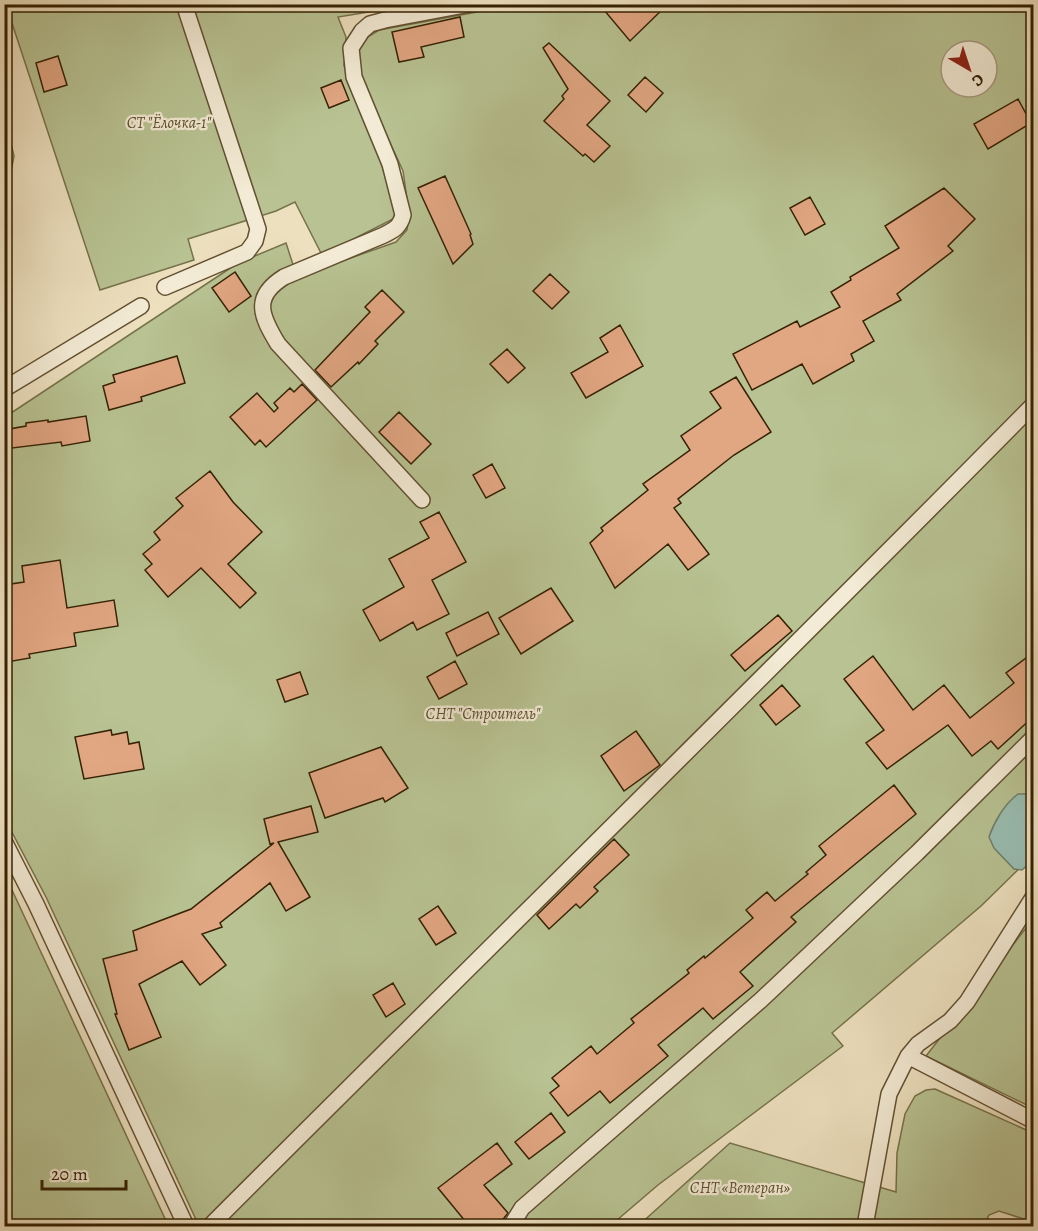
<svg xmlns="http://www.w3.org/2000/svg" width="1038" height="1231" viewBox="0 0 1038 1231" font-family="Alegreya,serif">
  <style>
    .green { fill: #b8c292; stroke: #76724a; stroke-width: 1.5; fill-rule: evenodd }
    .water { fill: #99bdb1; stroke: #717f6b; stroke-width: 1.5 }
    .building { fill: #e1a682; stroke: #352103; stroke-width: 1.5 }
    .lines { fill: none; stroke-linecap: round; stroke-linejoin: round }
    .service-casing { stroke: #635132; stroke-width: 18 }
    .service { stroke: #f3ebd5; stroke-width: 15 }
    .labels { text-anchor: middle; stroke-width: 4.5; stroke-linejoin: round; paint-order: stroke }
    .park-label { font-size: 16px; font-style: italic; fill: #5c512e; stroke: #f3ebd5 }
  </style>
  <rect width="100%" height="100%" fill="#ede0bf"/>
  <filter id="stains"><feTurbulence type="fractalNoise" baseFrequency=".00333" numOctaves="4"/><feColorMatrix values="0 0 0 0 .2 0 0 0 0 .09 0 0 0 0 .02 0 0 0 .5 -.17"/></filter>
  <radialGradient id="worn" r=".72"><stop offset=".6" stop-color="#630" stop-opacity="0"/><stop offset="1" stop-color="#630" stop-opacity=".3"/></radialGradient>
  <path class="green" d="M6 5H411L338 17 346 37 344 66 378 152 397 217 322 255 295 202 276 211 188 239 194 260 100 290Z
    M515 5H1033V855L981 906 832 1033 843 1046 658 1185 610 1226H199L46 897 5 819V417L238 263 286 243 297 277 396 242 407 230 409 213 403 171 356 69 357 48 366 38 379 30ZM951 51H987V87H951Z
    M5 119 14 156 5 203 4 119Z
    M5 875 168 1225 169 1226H5Z
    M1033 919V1108L926 1056Z
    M935 1089 1033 1133V1222L999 1211 989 1215 987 1219 1014 1226H638L730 1143 896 1192 897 1153 905 1114 915 1096 926 1090Z"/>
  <path class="water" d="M1018 794H1028L1033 797V860L1022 870 1014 869 994 848 989 837C994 822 1005 803 1018 794Z"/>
  <path class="building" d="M599 4H668L630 41Z
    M460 17 464 37 421 47 424 57 399 62 392 32Z
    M549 43 610 101 587 125 610 146 594 162 585 154 583 156 544 121 564 99 562 96 568 89 543 48Z
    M58 56 67 85 44 92 36 63Z
    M645 77 663 93 646 112 628 95Z
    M341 80 349 100 329 108 321 88Z
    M1018 99 1031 123 988 149 974 124Z
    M445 176 471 234 470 235 473 244 453 264 418 188Z
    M944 188 975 219 948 246 953 251 897 294 901 300 863 321 874 341 851 354 854 361 813 384 802 364 752 390 733 354 797 321 800 327 840 307 831 292 851 280 850 277 899 248 885 226Z
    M810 197 825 224 805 235 790 208Z
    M235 272 251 296 229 312 212 288Z
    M550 274 569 292 552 309 533 291Z
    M382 290 404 312 375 341 378 344 359 364 358 362 331 387 315 370 370 312 365 307Z
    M620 325 643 366 586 398 571 373 608 352 600 338Z
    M507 349 525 368 508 383 490 364Z
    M177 356 185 383 141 397 142 401 109 410 103 386 115 382 113 375Z
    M736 377 771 432 734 455 678 499 681 503 674 508 709 554 688 570 668 544 615 588 590 543 603 531 601 528 648 490 643 484 690 450 681 436 721 408 710 392Z
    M302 384 317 400 266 447 260 440 255 445 230 417 257 393 274 412 278 408 274 403 290 388 294 392Z
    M399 412 431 444 411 464 379 432Z
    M86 416 90 441 62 446 61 442 4 449V430L26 426V423L48 420V422Z
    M492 464 505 488 486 498 473 475Z
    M210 471 233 502 262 532 228 564 256 593 240 608 201 568 168 597 145 570 152 564 143 554 160 540 154 532 183 506 176 498Z
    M439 512 466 562 432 580 449 614 417 630 413 622 380 641 363 610 404 587 389 559 429 538 420 522Z
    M60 560 67 608 114 600 118 626 74 633 76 646 29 654 30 658 7 662 4 648V585L24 582 22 566Z
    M551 588 573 621 521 654 499 618Z
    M488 612 499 634 457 656 446 633Z
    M778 615 792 631 745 671 731 655Z
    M1034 652V716L998 749 991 741 972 756 948 725 887 769 866 743 884 730 844 679 873 656 913 710 944 685 970 718 1014 683 1006 673Z
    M455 661 467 684 439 699 427 677Z
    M300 672 308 694 285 702 277 680Z
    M782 685 800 706 776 725 760 705Z
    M111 730 112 735 127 732 129 744 139 742 144 769 84 779 75 737Z
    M636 731 660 765 624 791 601 756Z
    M381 747 408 788 385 802 383 798 325 818 309 773Z
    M894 785 916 814 791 917 796 922 740 972 753 986 713 1019 703 1008 658 1045 668 1056 610 1103 600 1091 568 1116 550 1093 559 1086 552 1078 591 1046 597 1054 634 1023 631 1019 689 973 687 970 704 956 705 958 753 918 746 910 767 892 775 901 808 874 806 872 826 855 819 846Z
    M311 806 318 832 278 842 310 897 286 911 270 883 220 923 222 927 202 934 226 965 200 985 182 961 139 984 161 1037 129 1050 115 1014H117L103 959 137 950 133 931 191 909 274 843 270 844 264 819Z
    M614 839 629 855 594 887 598 891 580 908 576 904 549 929 537 915Z
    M438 906 456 933 436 945 419 919Z
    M393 983 405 1004 386 1017 373 995Z
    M551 1113 565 1132 529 1159 515 1142Z
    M497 1143 512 1164 484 1185 508 1213 497 1227H470L438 1188Z"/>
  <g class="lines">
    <defs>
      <path id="service" d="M165 287 247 252 255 241 258 229 184 4
        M4 389 141 306
        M422 500 278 344C261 316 252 297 284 277L384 235C394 230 400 227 403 215L390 164 354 77 351 48 362 31 370 24 385 20 470 4
        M4 841 36 904 186 1226
        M908 1056 1034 1121
        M210 1226C484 952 761 681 1034 404
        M511 1226 522 1208 761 1000 917 853 1034 737
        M865 1226 889 1094 908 1056 918 1044 950 1021 967 1002 1034 896"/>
    </defs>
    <use href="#service" class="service-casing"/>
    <use href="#service" class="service"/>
  </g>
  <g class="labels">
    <g class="park-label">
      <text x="169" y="128">СТ "Ёлочка-1"</text>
      <text x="483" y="719">СНТ "Строитель"</text>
      <text x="740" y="1193">СНТ «Ветеран»</text>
    </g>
  </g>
  <rect width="1038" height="1231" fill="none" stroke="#ede0bf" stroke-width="24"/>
  <rect x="6" y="6" width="1026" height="1219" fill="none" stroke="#352103" stroke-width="3"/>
  <rect x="12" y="12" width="1014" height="1207" fill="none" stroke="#352103" stroke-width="1.5"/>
  <g transform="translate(969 69) rotate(141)"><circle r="28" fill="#f3ebd5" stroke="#a79a81" stroke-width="1.5"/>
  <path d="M0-4.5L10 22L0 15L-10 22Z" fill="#8f2418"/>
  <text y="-9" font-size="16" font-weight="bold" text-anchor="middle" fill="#352103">С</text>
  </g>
  <path d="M42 1180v9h84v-9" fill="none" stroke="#352103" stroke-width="3"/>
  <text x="51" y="1180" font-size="18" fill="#352103" stroke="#f3ebd5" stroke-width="4.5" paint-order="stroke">20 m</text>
  <rect width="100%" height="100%" filter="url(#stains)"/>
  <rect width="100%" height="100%" fill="url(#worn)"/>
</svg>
